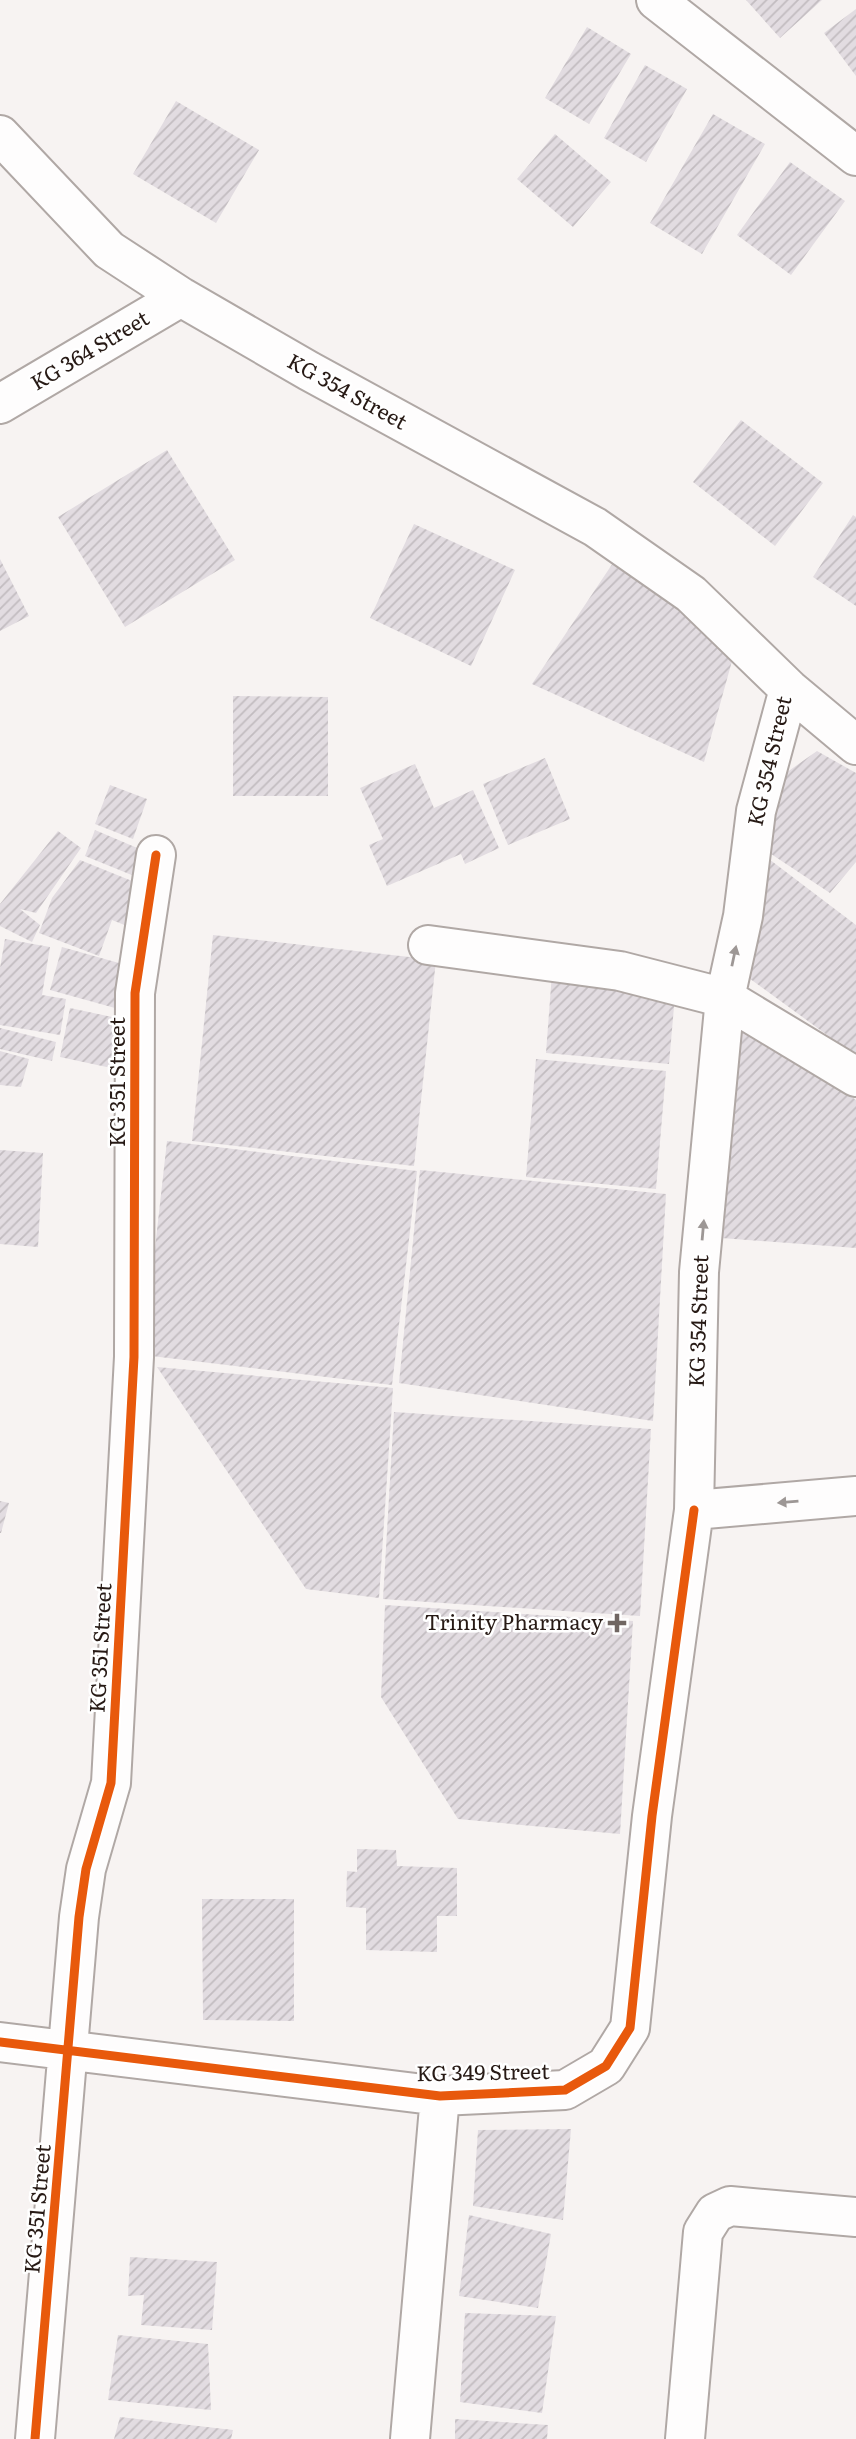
<svg xmlns="http://www.w3.org/2000/svg" width="856" height="2439" viewBox="0 0 856 2439" font-family="Literata,serif">
  <style>
    .building { fill: url(#building-hatch) }
    .lines { fill: none; stroke-linecap: round; stroke-linejoin: round }
    .minor-casing { stroke: #b0a8a5; stroke-width: 42 }
    .minor { stroke: #fefdfd; stroke-width: 38 }
    .cycleway-casing { stroke: #fff; stroke-width: 13 }
    .cycleway { stroke: #e8590c; stroke-width: 9 }
    .oneway { fill: #9d9795 }
    .poi-dot { fill: #706662; stroke: #fff; stroke-width: 2.5 }
    .labels { text-anchor: middle; stroke-width: 5; stroke-linejoin: round; paint-order: stroke }
    .street-label { font-size: 21px; fill: #271a15; stroke: #fff }
    .poi-label { font-size: 21px; fill: #271a15; stroke: #fff; text-anchor: end }
  </style>
  <defs>
    <pattern id="building-hatch" width="6" height="6" patternUnits="userSpaceOnUse" patternTransform="scale(1.75)"><rect width="6" height="6" fill="#e2dce1"/><path d="M-1 1l2-2M0 6l6-6M5 7l2-2" fill="none" stroke="#c2bcc0"/></pattern>
  </defs>
  <rect width="100%" height="100%" fill="#f7f3f2"/>
  <path class="building" d="M746 0H822L780 38Z
    M856 9V76L824 33Z
    M587 27 631 54 589 124 545 98Z
    M645 65 687 89 646 162 604 138Z
    M176 101 259 150 216 223 133 174Z
    M713 114 765 144 702 254 650 223Z
    M555 134 611 182 573 227 517 179Z
    M790 162 845 201 791 275 737 235Z
    M741 420 823 483 775 546 693 482Z
    M167 450 235 560 125 627 58 517Z
    M853 515 856 517V606L813 577Z
    M414 524 515 570 471 666 370 618Z
    M617 557 737 643 704 762 532 684Z
    M0 559 29 616 0 631Z
    M233 696 328 697V796H233Z
    M817 751 856 773V862L830 893 762 848 766 787Z
    M545 758 570 819 508 845 483 784Z
    M415 764 434 808 473 790 499 848 465 864 461 854 387 886 369 845 383 839 360 788Z
    M110 785 147 799 133 839 95 824Z
    M95 830 149 853 139 878 85 856Z
    M58 831 81 848 36 913 20 909 40 925 32 942 0 926V904Z
    M761 853 856 925V1056L742 973Z
    M80 860 142 885 127 926 112 920 99 956 39 933 52 898Z
    M213 935 436 960 414 1166 192 1141Z
    M5 939 50 947 42 995 66 999 60 1035 0 1025V968Z
    M62 947 126 965 115 1008 50 990Z
    M552 973 676 984 669 1064 546 1053Z
    M70 1008 126 1020 116 1069 60 1057Z
    M736 1017 856 1100V1248L708 1237Z
    M0 1028 56 1042 52 1061 0 1049Z
    M0 1051 29 1059 21 1087 0 1085Z
    M536 1059 666 1071 656 1189 526 1177Z
    M167 1141 417 1171 392 1385 143 1355Z
    M0 1150 43 1153 38 1247 0 1244Z
    M420 1170 666 1194 653 1421 399 1383Z
    M157 1367 393 1388 379 1598 306 1589Z
    M394 1412 651 1429 640 1616 383 1599Z
    M0 1501 9 1503 1 1533H0Z
    M385 1605 633 1621 620 1834 458 1819 381 1697Z
    M357 1849 396 1850 397 1866 457 1868V1916H437V1952L366 1950V1908L346 1907 347 1871 357 1872Z
    M202 1899H294V2021L203 2020Z
    M571 2129 563 2220 473 2206 478 2130Z
    M469 2215 551 2234 538 2308 459 2296Z
    M130 2257 217 2262 212 2330 141 2325 144 2295 128 2296Z
    M465 2313 556 2316 542 2413 460 2402Z
    M118 2335 208 2344 211 2410 108 2400Z
    M120 2417 233 2430 231 2439H114Z
    M455 2419 548 2425 547 2439H455Z"/>
  <g class="lines">
    <defs>
      <path id="minor" d="M656 0 856 156
        M0 135 109 250 181 297 309 371 595 527 691 594 789 689 856 745
        M0 404 181 297
        M789 689 756 811 743 916 725 998 699 1272 694 1510 856 1496
        M428 945 620 971 725 998 856 1077
        M0 2042 440 2096 565 2090 606 2066 630 2028 652 1816 694 1510
        M35 2439 79 1917 86 1869 111 1783 134 1357 135 993 156 855
        M410 2439 440 2096
        M685 2439 703 2232 715 2213 730 2206 856 2217"/>
    </defs>
    <use href="#minor" class="minor-casing"/>
    <use href="#minor" class="minor"/>
    <defs>
      <path id="cycleway" d="M0 2042 440 2096 565 2090 606 2066 630 2028 652 1816 694 1510
        M35 2439 79 1917 86 1869 111 1783 134 1357 135 993 156 855"/>
    </defs>
    <use href="#cycleway" class="cycleway-casing"/>
    <use href="#cycleway" class="cycleway"/>
  </g>
  <defs><path id="oneway-solid" d="M-6-.8H1V-3.2L6.5 0L1 3.2V.8H-6Z" transform="scale(1.75)"/></defs>
  <g class="oneway">
    <use href="#oneway-solid" transform="translate(734 956) rotate(-78)"/>
    <use href="#oneway-solid" transform="translate(703 1230) rotate(-85)"/>
    <use href="#oneway-solid" transform="translate(788 1502) rotate(175)"/>
  </g>
  <path class="poi-dot" d="M613.5 1612.5h7v7h7v7h-7v7h-7v-7h-7v-7h7z"/>
  <g class="labels">
    <g class="street-label">
      <text transform="translate(90 351) rotate(-31)" y="7">KG 364 Street</text>
      <text transform="translate(347 392) rotate(29)" y="7">KG 354 Street</text>
      <text transform="translate(770 761) rotate(-77)" y="7">KG 354 Street</text>
      <text transform="translate(118 1082) rotate(-90)" y="7">KG 351 Street</text>
      <text transform="translate(699 1321) rotate(-88)" y="7">KG 354 Street</text>
      <text transform="translate(101 1648) rotate(-87)" y="7">KG 351 Street</text>
      <text transform="translate(483 2073) rotate(-1)" y="7">KG 349 Street</text>
      <text transform="translate(38 2209) rotate(-85)" y="7">KG 351 Street</text>
    </g>
    <g class="poi-label">
      <text x="603" y="1630">Trinity Pharmacy</text>
    </g>
  </g>
</svg>
